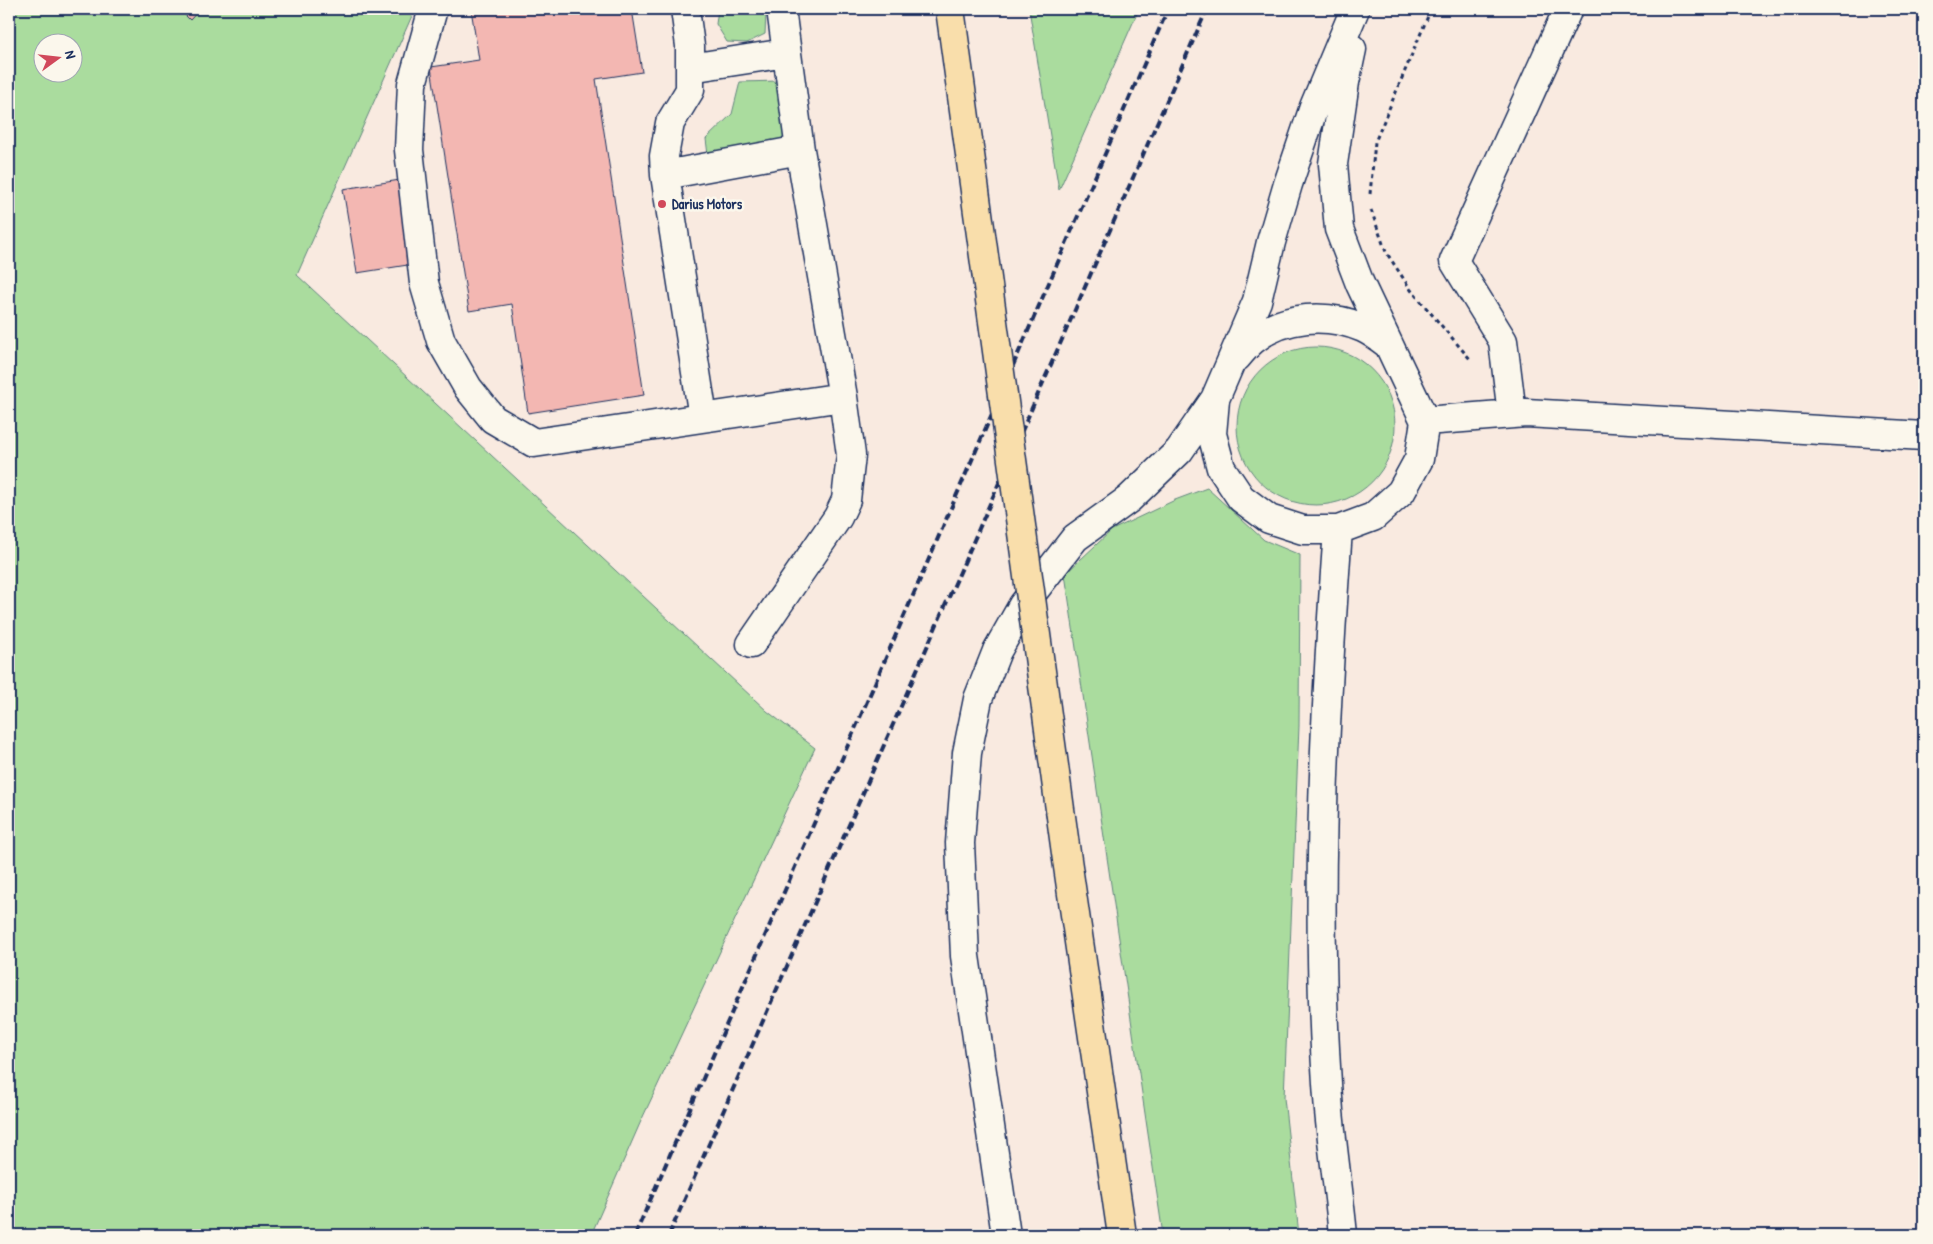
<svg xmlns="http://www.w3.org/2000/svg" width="1933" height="1244" viewBox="0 0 1933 1244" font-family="'Patrick Hand',sans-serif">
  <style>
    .green { fill: #aadc9e; stroke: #62867e; fill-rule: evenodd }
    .building { fill: #f3b7b2; stroke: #1b2f5e }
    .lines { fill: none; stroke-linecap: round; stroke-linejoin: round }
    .minor-casing { stroke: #1b2f5e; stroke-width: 31 }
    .path { stroke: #1b2f5e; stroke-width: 3; stroke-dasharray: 4 4; stroke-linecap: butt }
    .minor { stroke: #fbf7ec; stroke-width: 28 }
    .rail { stroke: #1b2f5e; stroke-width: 4; stroke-dasharray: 8 4; stroke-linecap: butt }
    .major-bridge-casing { stroke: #1b2f5e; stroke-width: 31; stroke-linecap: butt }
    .major-bridge { stroke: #f9deab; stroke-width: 28 }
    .poi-dot { fill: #d1495b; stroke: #fbf7ec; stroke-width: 2 }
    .labels { text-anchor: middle; stroke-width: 5; stroke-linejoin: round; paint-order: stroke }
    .poi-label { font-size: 14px; font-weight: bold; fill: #1b2f5e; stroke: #fbf7ec; text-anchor: start }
  </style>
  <rect width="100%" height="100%" fill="#f9eae0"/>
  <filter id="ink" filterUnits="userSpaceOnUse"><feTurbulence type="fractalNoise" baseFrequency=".02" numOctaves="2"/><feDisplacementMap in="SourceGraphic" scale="10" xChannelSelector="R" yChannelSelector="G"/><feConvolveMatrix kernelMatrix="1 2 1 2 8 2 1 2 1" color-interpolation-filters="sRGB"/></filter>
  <g filter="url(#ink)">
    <path class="green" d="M9 9H415L297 275 767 711 815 748 641 1121 591 1235H9ZM42 42H72V72H42Z
      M718 9H763L766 13 765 34 747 43 727 42 716 24Z
      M1029 9H1139L1059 190Z
      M779 81 787 131 780 144 708 155 706 139 732 114 740 82Z
      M1237 426a79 79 0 1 1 158 0a79 79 0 1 1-158 0Z
      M1207 488 1264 540 1300 555 1299 726 1284 1098 1299 1235H1163L1065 574 1112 530 1175 500Z"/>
    <path class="building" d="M179 9H200L190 20Z
      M471 9H632L642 72 596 79 644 395 528 413 512 304 469 311 431 67 479 60Z
      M400 180 414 264 357 273 343 189Z"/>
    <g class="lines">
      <defs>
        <path id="minor" d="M433 9 412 84 409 150 424 283 441 341 468 388 493 419 534 443 843 397
          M685 9 690 46V90L670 123 664 156 665 175 703 417
          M690 68 786 53
          M665 175 800 150
          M1237 357C1242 351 1247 345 1253 340 1284 315 1328 313 1363 328 1372 332 1381 339 1389 345
          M1215 400 1212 434 1221 468 1241 498 1269 519 1303 530H1338L1373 517 1401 492 1419 459 1425 421 1360 284 1339 229 1333 164 1345 82 1352 49
          M1512 414 1503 341 1454 261 1568 9
          M1425 421 1526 413 1924 436
          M1338 530C1324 721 1314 920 1329 1111 1333 1153 1339 1194 1343 1235
          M751 644 838 517 846 500 851 455 843 397 800 150 781 9
          M1006 1235 965 956 960 843 967 753 978 699 997 651 1023 605 1075 538 1129 499 1179 451 1215 399 1257 301 1271 242 1288 184 1314 107 1355 9"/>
      </defs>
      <use href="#minor" class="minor-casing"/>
      <path class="path" d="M1370 194 1375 142 1431 9
        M1371 210 1386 252 1411 290 1470 359"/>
      <use href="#minor" class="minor"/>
      <path class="rail" d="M635 1235 1168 9
        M669 1235 1207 9"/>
      <defs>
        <path id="major-bridge" d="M950 9 1066 853 1122 1235"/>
      </defs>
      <use href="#major-bridge" class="major-bridge-casing"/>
      <use href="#major-bridge" class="major-bridge"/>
    </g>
  </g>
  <circle class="poi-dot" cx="662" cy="204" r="5"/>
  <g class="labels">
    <g class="poi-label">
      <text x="672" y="209">Darius Motors</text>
    </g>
  </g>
  <rect width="1933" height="1244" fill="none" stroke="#fbf7ec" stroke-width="30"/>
  <rect x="15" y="15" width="1903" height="1214" fill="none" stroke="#1b2f5e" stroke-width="2" filter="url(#ink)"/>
  <g transform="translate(58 58) rotate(75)"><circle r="24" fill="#fbf7ec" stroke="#a1a7b3"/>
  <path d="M0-4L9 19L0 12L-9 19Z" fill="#d1495b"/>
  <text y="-8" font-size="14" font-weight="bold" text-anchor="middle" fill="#1b2f5e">N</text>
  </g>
</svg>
